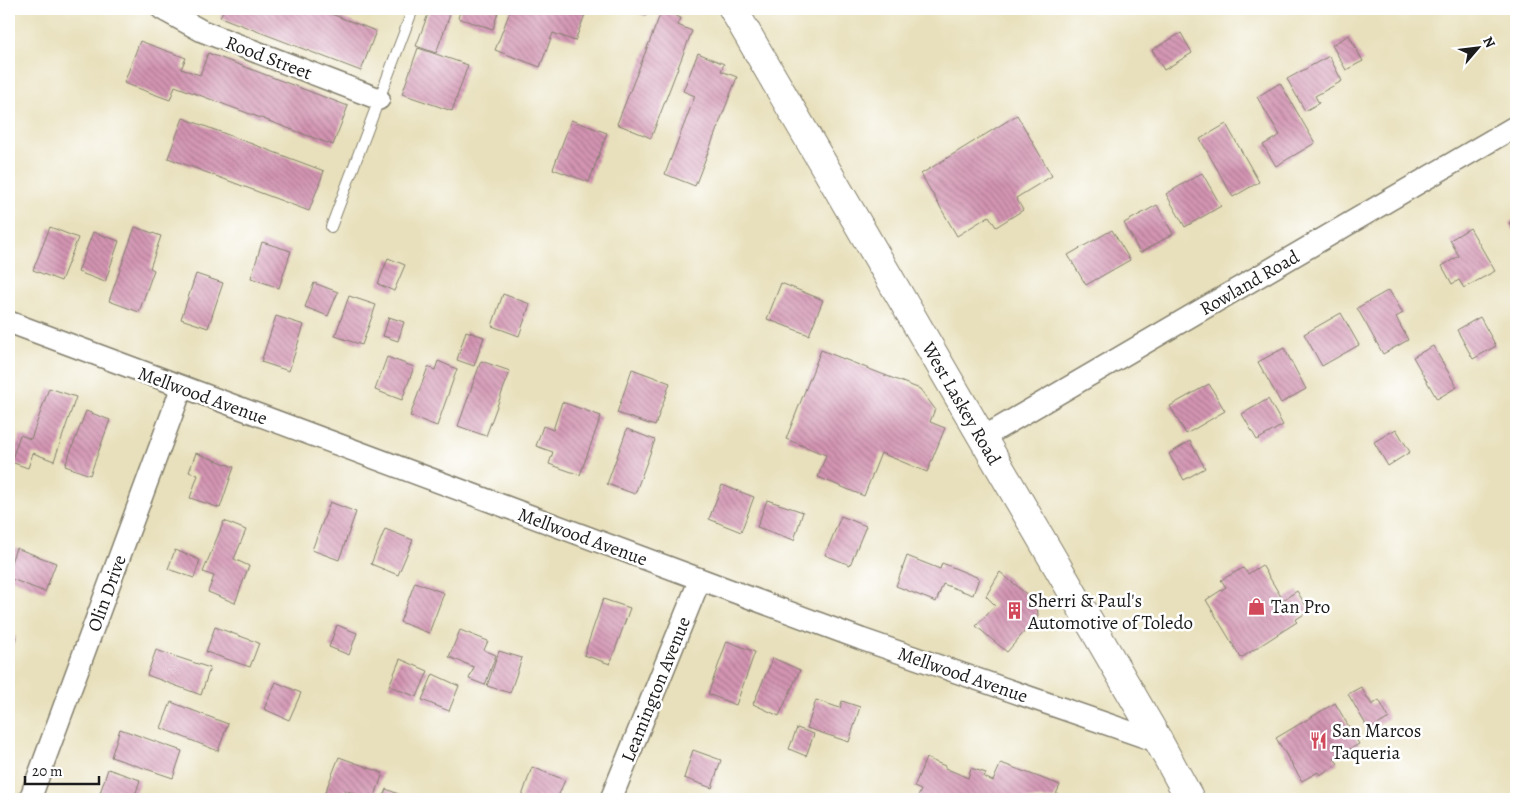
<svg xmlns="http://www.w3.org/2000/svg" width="1525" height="808" viewBox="0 0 1525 808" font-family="Alegreya,serif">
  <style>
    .building { fill: url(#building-back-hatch) }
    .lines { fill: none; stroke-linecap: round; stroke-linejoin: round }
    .service-casing { stroke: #827e6c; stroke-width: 12 }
    .minor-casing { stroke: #827e6c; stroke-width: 24 }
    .secondary-casing { stroke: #827e6c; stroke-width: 30 }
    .service { stroke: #fff; stroke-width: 10 }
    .minor { stroke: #fff; stroke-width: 21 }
    .secondary { stroke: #fff; stroke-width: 28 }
    .labels { text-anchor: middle; stroke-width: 5; stroke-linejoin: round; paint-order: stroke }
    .street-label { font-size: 19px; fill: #1c1c1c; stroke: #fff }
    .poi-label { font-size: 19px; fill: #1c1c1c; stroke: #fff; text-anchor: start }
  </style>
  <defs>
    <pattern id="building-back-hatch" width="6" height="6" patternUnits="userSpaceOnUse" patternTransform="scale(1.25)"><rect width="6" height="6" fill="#d394b2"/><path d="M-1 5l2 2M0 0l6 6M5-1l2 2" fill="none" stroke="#aa7890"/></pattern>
  </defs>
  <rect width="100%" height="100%" fill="#fff"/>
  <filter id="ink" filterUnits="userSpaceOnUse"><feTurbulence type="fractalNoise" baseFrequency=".02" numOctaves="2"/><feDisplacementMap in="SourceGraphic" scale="10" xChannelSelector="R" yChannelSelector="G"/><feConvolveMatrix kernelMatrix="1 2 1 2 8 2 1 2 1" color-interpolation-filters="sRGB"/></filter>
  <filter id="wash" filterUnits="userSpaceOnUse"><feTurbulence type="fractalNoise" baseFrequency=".0096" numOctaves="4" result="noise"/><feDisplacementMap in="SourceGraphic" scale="20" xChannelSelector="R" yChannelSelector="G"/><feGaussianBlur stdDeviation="1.12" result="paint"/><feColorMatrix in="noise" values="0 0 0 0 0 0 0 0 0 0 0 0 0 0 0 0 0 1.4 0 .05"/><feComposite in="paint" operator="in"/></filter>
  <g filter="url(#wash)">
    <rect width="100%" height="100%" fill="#e8e0bc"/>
    <g id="blocks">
      <path class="building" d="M224 9H318L376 31 361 71 220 17Z
        M430 9H452L436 53 416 46Z
        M461 9H499L493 29 458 18Z
        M511 9H587L575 41 553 33 540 67 495 50Z
        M624 9H649L646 16Z
        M662 10 681 18 678 25 692 31 651 138 617 124Z
        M1181 33 1192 53 1164 70 1152 50Z
        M1349 35 1363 61 1346 70 1332 45Z
        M140 41 186 58 181 69 200 75 208 53 348 106 333 145 175 86 170 100 124 83Z
        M418 48 468 65 452 111 402 94Z
        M698 53 724 64 721 71 737 77 695 186 665 174 695 96 683 91Z
        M1329 56 1342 81 1315 96 1319 103 1305 111 1287 79Z
        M1280 83 1315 143 1276 166 1263 145 1280 135 1257 97Z
        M1017 115 1052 176 1016 198 1023 210 996 227 989 216 957 236 921 174Z
        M183 118 324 171 309 211 168 158Z
        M571 120 607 133 589 182 553 169Z
        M1226 124 1259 182 1233 197 1200 139Z
        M1202 173 1221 206 1185 227 1166 194Z
        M1157 205 1173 234 1140 253 1124 223Z
        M1516 218V236L1509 223Z
        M50 227 78 238 61 281 33 270Z
        M135 227 161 236 150 268 154 270 139 312 109 301Z
        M1470 228 1495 271 1464 288 1459 280 1452 284 1442 266 1459 256 1450 240Z
        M1112 230 1130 260 1086 285 1068 255Z
        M93 232 119 241 105 282 78 272Z
        M262 242 291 251 279 288 251 278Z
        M388 258 405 265 394 291 378 284Z
        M196 274 223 283 208 328 181 319Z
        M314 283 338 292 328 316 305 307Z
        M781 283 823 300 809 335 767 319Z
        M1389 290 1403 313 1396 317 1408 340 1383 354 1357 308Z
        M503 294 530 304 519 336 492 326Z
        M349 296 376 305 362 345 335 336Z
        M1341 313 1359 345 1322 366 1304 334Z
        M276 316 304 325 289 371 261 362Z
        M389 317 404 322 398 341 383 336Z
        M1480 317 1496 346 1473 359 1457 330Z
        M466 331 484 337 474 366 457 360Z
        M1433 346 1457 387 1437 399 1413 357Z
        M1284 348 1306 389 1281 403 1258 362Z
        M821 350 920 389 935 409 930 422 945 428 927 472 881 453 864 496 818 477 826 455 786 439Z
        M387 357 414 367 402 400 375 390Z
        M438 361 457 369 437 426 410 416 428 367 435 370Z
        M481 361 510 371 486 436 458 426Z
        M632 369 670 383 655 426 617 413Z
        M1209 384 1225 411 1186 434 1170 406Z
        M49 388 76 397 54 461 33 453 28 468 11 462 20 435 31 439Z
        M1268 399 1283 425 1257 440 1242 414Z
        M562 402 601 416 580 475 549 464 553 452 536 446 543 426 553 430Z
        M86 411 110 420 90 475 65 466Z
        M627 429 655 440 635 494 607 484Z
        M1396 429 1410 452 1388 466 1374 442Z
        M1190 441 1205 468 1184 480 1169 454Z
        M196 453 234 467 220 508 190 498 198 475 189 472Z
        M722 485 754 497 741 532 709 519Z
        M767 500 803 512 794 540 757 527Z
        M330 502 356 512 339 560 312 550Z
        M841 516 866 526 850 565 825 555Z
        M224 521 246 530 234 559 249 566 235 603 208 592 214 576 203 572Z
        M385 529 413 540 398 575 371 564Z
        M16 548 56 563 45 592 9 578V568Z
        M175 550 200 560 194 578 168 569Z
        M907 556 940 569 942 563 979 578 973 595 943 584 936 602 896 586Z
        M1262 565 1283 600 1297 591 1309 611 1295 620 1297 622 1241 658 1206 600 1226 587 1221 580 1243 568 1248 574Z
        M1000 572 1037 603 1038 616 1007 652 976 626 995 605 986 596Z
        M415 582 444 593 429 633 400 622Z
        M603 599 630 608 610 664 584 655Z
        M337 625 357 633 349 655 329 647Z
        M215 627 259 643 250 667 206 652Z
        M460 630 488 641 484 650 496 655 485 685 469 679 474 667 449 657Z
        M9 635 16 637 9 656Z
        M727 641 755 652 736 705 708 694Z
        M156 650 210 668 201 695 147 675Z
        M499 651 522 658 510 693 487 686Z
        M773 658 800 670 779 716 753 704Z
        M400 659 428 671 417 697 389 686Z
        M433 674 459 686 449 711 422 700Z
        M276 682 301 693 289 720 264 709Z
        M1361 687 1372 705 1379 700 1389 718 1369 730 1348 694Z
        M816 700 840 708 842 701 860 707 849 742 807 728Z
        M171 702 228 724 218 751 161 728Z
        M1335 703 1359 744 1334 758 1338 764 1320 775 1318 772 1302 781 1276 738Z
        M797 728 814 734 806 756 789 749Z
        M120 729 182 751 173 778 111 757Z
        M693 750 721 760 712 788 684 778Z
        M339 757 383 773 374 799H369L345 790 342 799H337L324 795Z
        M926 758 945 766V768L968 778 971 768 986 773 984 777 993 781 1001 763 1060 785 1054 799H917L921 790 914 787Z
        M532 767 565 780 557 799H521Z
        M108 769 140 780 134 799H98Z
        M386 789 401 795 400 799H382Z"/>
    </g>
  </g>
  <g filter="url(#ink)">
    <use href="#blocks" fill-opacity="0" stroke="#827e6c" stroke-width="1"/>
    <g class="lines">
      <defs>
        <path id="service" d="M331 227 413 9"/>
        <path id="minor" d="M162 9 202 31 379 99
          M9 322 861 639 1159 742
          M982 438 1516 126
          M30 799 182 387
          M611 799 700 579"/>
        <path id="secondary" d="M733 9 1153 731 1190 799"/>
      </defs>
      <use href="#service" class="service-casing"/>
      <use href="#minor" class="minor-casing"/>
      <use href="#secondary" class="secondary-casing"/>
      <use href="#service" class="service"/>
      <use href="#minor" class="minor"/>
      <use href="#secondary" class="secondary"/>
    </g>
  </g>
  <defs>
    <symbol id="shop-bare" viewBox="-9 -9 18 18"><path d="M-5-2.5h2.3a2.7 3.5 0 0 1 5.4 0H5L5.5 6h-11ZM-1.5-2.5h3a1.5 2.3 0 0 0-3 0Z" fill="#d1495b" stroke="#fff" stroke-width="2.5" paint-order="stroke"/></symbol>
    <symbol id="building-bare" viewBox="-9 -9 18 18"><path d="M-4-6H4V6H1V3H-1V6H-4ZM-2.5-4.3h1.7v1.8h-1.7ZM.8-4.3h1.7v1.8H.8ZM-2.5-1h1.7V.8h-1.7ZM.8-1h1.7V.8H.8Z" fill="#d1495b" stroke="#fff" stroke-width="2.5" paint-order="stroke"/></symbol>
    <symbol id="restaurant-bare" viewBox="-9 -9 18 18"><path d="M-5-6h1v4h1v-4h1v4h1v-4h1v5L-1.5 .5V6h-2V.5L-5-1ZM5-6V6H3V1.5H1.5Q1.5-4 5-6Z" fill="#d1495b" stroke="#fff" stroke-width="2.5" paint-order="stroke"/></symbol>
  </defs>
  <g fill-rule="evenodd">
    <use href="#shop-bare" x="1244" y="594" width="25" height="25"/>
    <use href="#building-bare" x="1002" y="598" width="25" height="25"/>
    <use href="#restaurant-bare" x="1306" y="728" width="25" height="25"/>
  </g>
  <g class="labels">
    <g class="street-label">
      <text transform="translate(269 57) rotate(21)" y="7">Rood Street</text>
      <text transform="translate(1249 282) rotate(-30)" y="7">Rowland Road</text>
      <text transform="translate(203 395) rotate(20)" y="7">Mellwood Avenue</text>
      <text transform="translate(962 403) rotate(60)" y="7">West Laskey Road</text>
      <text transform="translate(583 536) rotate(20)" y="7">Mellwood Avenue</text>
      <text transform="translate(106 593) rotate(-70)" y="7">Olin Drive</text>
      <text transform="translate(963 674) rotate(19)" y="7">Mellwood Avenue</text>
      <text transform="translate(655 689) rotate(-68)" y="7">Leamington Avenue</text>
    </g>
    <g class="poi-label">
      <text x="1028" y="607">Sherri &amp; Paul's<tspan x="1028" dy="22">Automotive of Toledo</tspan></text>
      <text x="1271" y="613">Tan Pro</text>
      <text x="1332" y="737">San Marcos<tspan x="1332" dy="22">Taqueria</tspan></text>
    </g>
  </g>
  <rect width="1525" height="808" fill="none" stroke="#fff" stroke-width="30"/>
  <g transform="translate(1478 48) rotate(62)" stroke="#ffffff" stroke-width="4" paint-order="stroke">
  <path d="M0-4L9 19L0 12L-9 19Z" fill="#1c1c1c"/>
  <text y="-8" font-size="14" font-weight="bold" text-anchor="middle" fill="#1c1c1c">N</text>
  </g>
  <path d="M25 776v8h74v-8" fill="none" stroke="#1c1c1c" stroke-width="2.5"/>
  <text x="32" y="776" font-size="15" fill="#1c1c1c" stroke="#ffffff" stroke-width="4" paint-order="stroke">20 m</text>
</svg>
